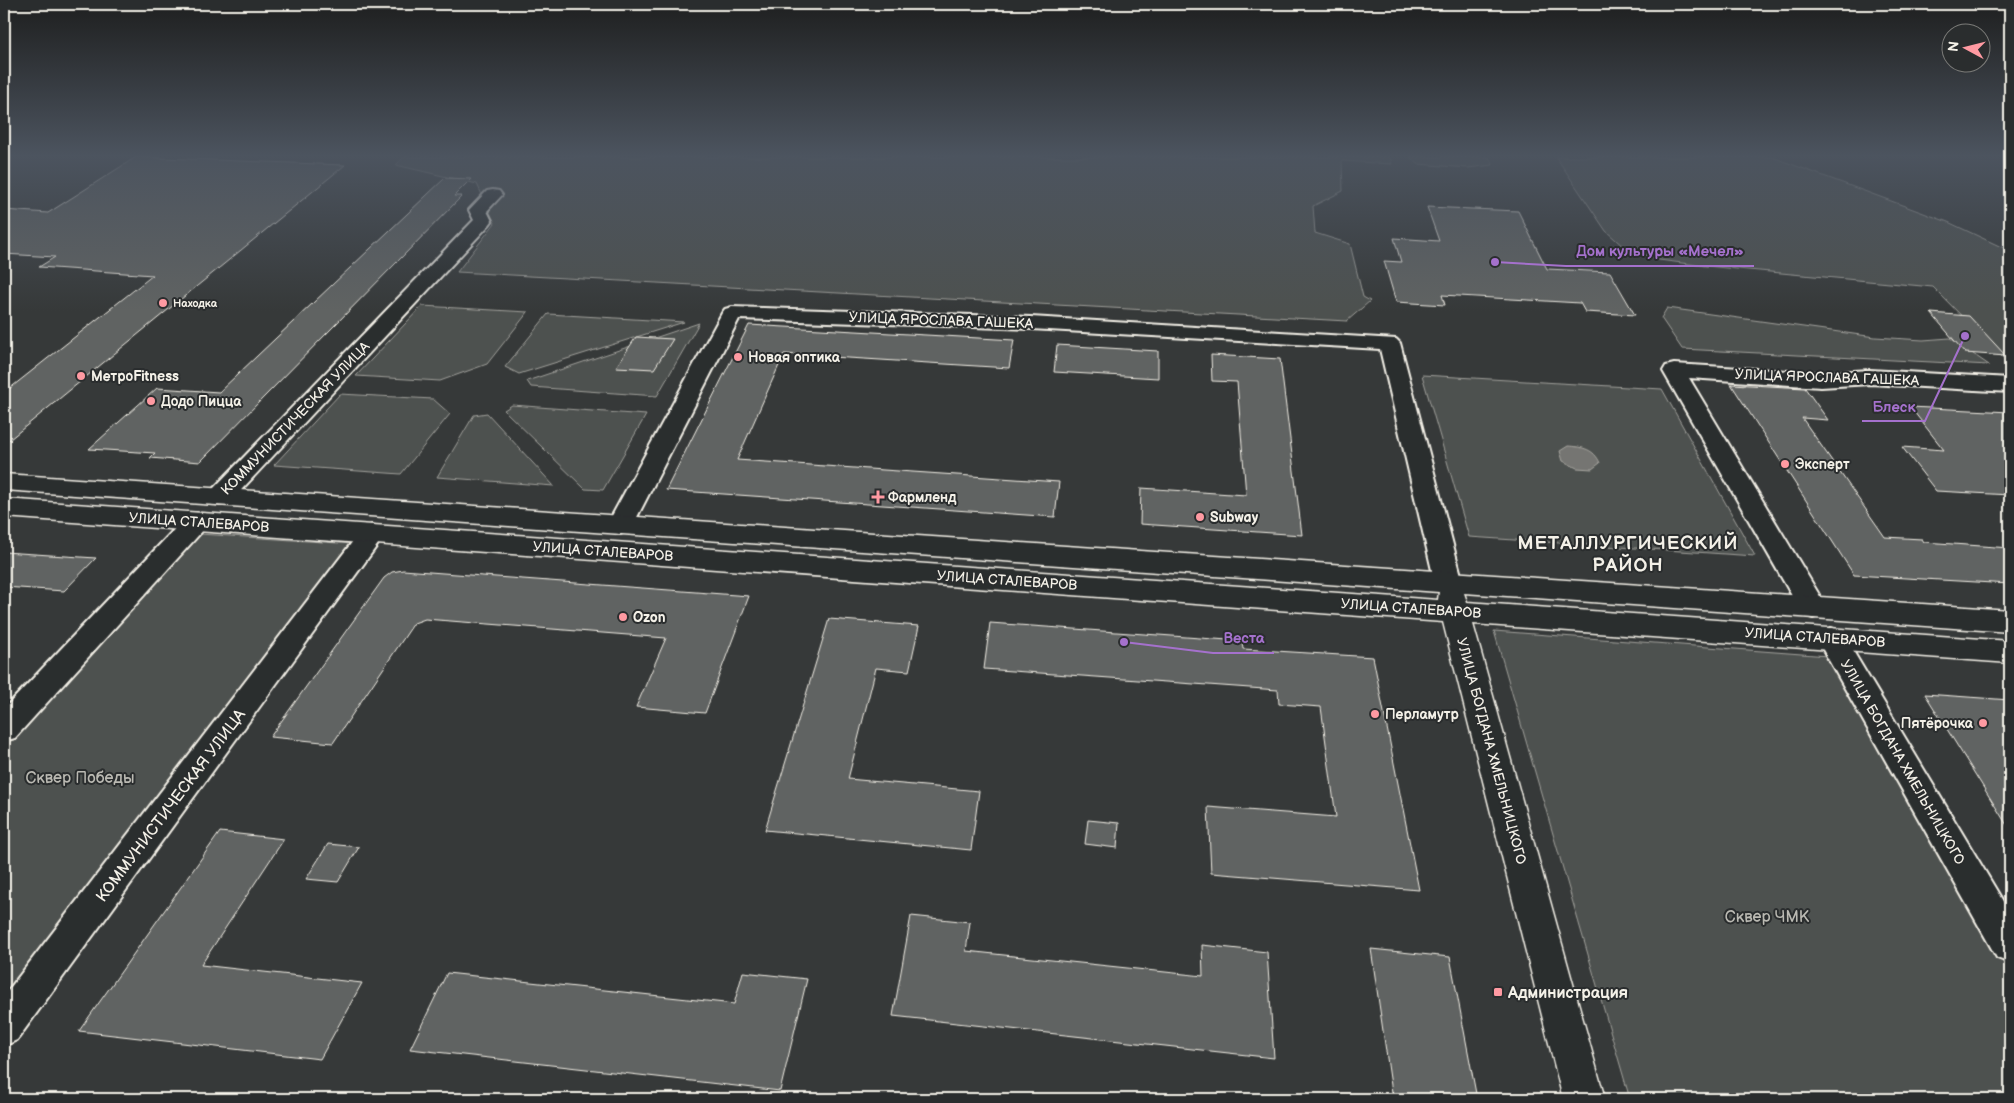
<svg xmlns="http://www.w3.org/2000/svg" width="2014" height="1103" viewBox="0 0 2014 1103" font-family="'Balsamiq Sans',sans-serif">
  <style>
    .green { fill: #4e514f; stroke: #a1a19c }
    .water { fill: #757572; stroke: #a8a7a1 }
    .building { fill: #616362; stroke: #f4f1e8 }
    .lines { fill: none; stroke-linecap: round; stroke-linejoin: round }
    .minor-casing { stroke: #f4f1e8; stroke-width: 4 }
    .secondary-casing { stroke: #f4f1e8; stroke-width: 3 }
    .minor { fill: #2a2d2e; fill-rule: evenodd }
    .secondary { fill: #2a2d2e; fill-rule: evenodd }
    .poi-dot { fill: #ff9aa2; stroke: #2a2d2e; stroke-width: 2 }
    .labels { text-anchor: middle; stroke-width: 4; stroke-linejoin: round; paint-order: stroke }
    .far-poi-label { font-size: 11px; font-weight: bold; fill: #f4f1e8; stroke: #2a2d2e; text-anchor: start }
    .street-label { font-size: 14px; fill: #f4f1e8; stroke: #2a2d2e }
    .poi-label { font-size: 14px; font-weight: bold; fill: #f4f1e8; stroke: #2a2d2e; text-anchor: start }
    .near-park-label { font-size: 16px; fill: #bab9b2; stroke: #2a2d2e }
    .near-street-label { font-size: 16px; fill: #f4f1e8; stroke: #2a2d2e }
    .near-poi-label { font-size: 16px; font-weight: bold; fill: #f4f1e8; stroke: #2a2d2e; text-anchor: start }
    .district-label { font-size: 19px; font-weight: bold; letter-spacing: 1px; fill: #f4f1e8; stroke: #2a2d2e }
    .leader { fill: none; stroke: #a571cd; stroke-width: 2 }
    .callout-dot { fill: #a571cd; stroke: #2a2d2e; stroke-width: 2 }
    .callout-label { font-size: 15px; text-anchor: middle; font-weight: bold; fill: #a571cd; stroke: #2a2d2e; stroke-width: 4; stroke-linejoin: round; paint-order: stroke }
  </style>
  <rect width="100%" height="100%" fill="#363939"/>
  <filter id="ink" filterUnits="userSpaceOnUse"><feTurbulence type="fractalNoise" baseFrequency=".02" numOctaves="2"/><feDisplacementMap in="SourceGraphic" scale="10" xChannelSelector="R" yChannelSelector="G"/><feConvolveMatrix kernelMatrix="1 2 1 2 8 2 1 2 1" color-interpolation-filters="sRGB"/></filter>
  <g filter="url(#ink)">
    <path class="green" d="M404 157H1390L1392 164 1342 161 1343 191 1313 206 1315 233 1350 244 1363 297 1370 301 1347 321 457 272 495 223 477 184 396 165Z
      M1410 157H1489L1493 165 1468 168 1418 164Z
      M1556 157H1772L1948 222 2010 251V365L1933 287 1705 266 1659 260 1625 248 1606 231Z
      M422 306 528 312 487 364 440 381 356 376Z
      M1667 308 1875 337 1923 340 1950 338 1989 365 1682 349 1661 318Z
      M548 314 684 322 519 374 505 367Z
      M699 323 657 396 531 387 527 381Z
      M1422 375 1662 389 1755 556 1469 537Z
      M340 394 433 399 450 414 401 474 274 465Z
      M512 405 646 415 603 490 585 489 504 410Z
      M487 413 554 486 437 477 474 415Z
      M199 534 354 544 4 1005V747Z
      M1494 631 1828 656 2010 975V1099H1630Z"/>
    <path class="water" d="M1568 446C1583 447 1594 449 1600 463L1592 469 1577 468 1563 461 1560 451Z"/>
    <path class="building" d="M136 157 345 165 4 444V393L153 275 39 267 55 257 4 254V210L48 213Z
      M445 178 471 179 454 196H462L200 462 150 458 155 453 89 449 157 388 219 392Z
      M1427 207 1518 211 1547 269 1610 272 1635 315 1585 312 1580 303 1442 295 1445 305 1396 302 1384 261 1401 262 1394 238 1439 241Z
      M1931 313 1969 316 2006 356 1965 353Z
      M749 325 1014 340 1009 368 784 354 737 460 1059 482 1055 517 666 490Z
      M636 337 673 339 654 369 616 367Z
      M1057 345 1158 351V378L1054 372Z
      M1211 355 1280 359 1302 535 1140 524 1141 488 1246 495 1237 382 1212 381Z
      M1731 384 1805 388 1828 420 1802 418 1885 537 1922 539 1924 542 2010 548V584L1854 575Z
      M1910 407 2010 412V495L1936 491 1902 447 1944 450Z
      M4 552 96 558 64 591 4 587Z
      M403 570 629 587 749 596 705 713 636 707 666 638 425 619 414 623 333 743 270 737 384 578 392 572Z
      M829 619 919 626 909 671 876 668 848 779 979 791 971 850 765 830Z
      M990 623 1242 641 1243 649 1373 657 1419 890 1211 873 1208 807 1336 817 1321 707 1279 704 1278 690 984 669Z
      M1925 694 2010 700V830Z
      M1088 820 1119 823 1117 848 1085 844Z
      M220 832 284 839 201 965 362 983 320 1059 79 1031Z
      M328 844 359 847 338 882 306 879Z
      M911 916 970 922 966 951 1203 976 1202 945 1267 952 1274 1058 893 1016Z
      M1371 949 1450 957 1477 1099H1393Z
      M743 972 807 979 780 1091 410 1049 447 973 734 1004Z"/>
    <g class="lines">
      <defs>
        <path id="minor" d="M493 190 499 191 502 195 487 211 492 221 489 225 229 503 220 505 211 503 208 497 211 491 474 220 469 210 487 191Z
          M732 307 1031 317 1396 339 1400 343 1463 583 1459 590 1449 593 1439 590 1435 583 1380 349 1031 329 739 319 633 525 629 531 620 534 611 531 607 525 722 313 725 309Z
          M1674 364 1821 373 1870 370 2010 378V392L1870 384 1821 387 1689 378 1827 608 1823 615 1813 618 1803 615 1663 371 1666 366Z
          M196 513 205 516 209 522 205 528 15 738 4 741V709L187 516Z
          M372 525 381 528 385 534 381 540 17 1040 4 1046V996L363 528Z
          M1831 628 1841 631 2010 913V963L1997 958 1817 639 1821 631Z"/>
        <path id="secondary" d="M4 474 2010 610V632L1464 593 1467 602 2010 641V663L1473 624 1605 1099H1563L1443 622 4 517V499L1438 600 1439 592 4 490Z"/>
      </defs>
      <use href="#minor" class="minor-casing"/>
      <use href="#secondary" class="secondary-casing"/>
      <use href="#minor" class="minor"/>
      <use href="#secondary" class="secondary"/>
    </g>
  </g>
  <linearGradient id="sky" x2="0" y2="1"><stop stop-color="#1e1f1f"/><stop offset="0.5" stop-color="#4c545f"/><stop offset="1" stop-color="#4c545f" stop-opacity="0"/></linearGradient>
  <rect width="2014" height="311" fill="url(#sky)"/>
  <g class="poi-dot">
    <circle cx="163" cy="303" r="5"/>
    <circle cx="738" cy="357" r="5"/>
    <circle cx="81" cy="376" r="5"/>
    <circle cx="151" cy="401" r="5"/>
    <circle cx="1785" cy="464" r="5"/>
    <path d="M875.5 489.5h5v5h5v5h-5v5h-5v-5h-5v-5h5z"/>
    <circle cx="1200" cy="517" r="5"/>
    <circle cx="623" cy="617" r="5"/>
    <circle cx="1375" cy="714" r="5"/>
    <circle cx="1983" cy="723" r="5"/>
    <rect x="1493" y="987" width="10" height="10" rx="2.5"/>
  </g>
  <g class="labels">
    <g class="far-poi-label">
      <text x="173" y="307">Находка</text>
    </g>
    <g class="street-label">
      <text transform="translate(941 320) rotate(2)" y="5">УЛИЦА ЯРОСЛАВА ГАШЕКА</text>
      <text transform="translate(1827 377) rotate(2)" y="5">УЛИЦА ЯРОСЛАВА ГАШЕКА</text>
      <text transform="translate(295 418) rotate(-46)" y="5">КОММУНИСТИЧЕСКАЯ УЛИЦА</text>
      <text transform="translate(199 522) rotate(4)" y="5">УЛИЦА СТАЛЕВАРОВ</text>
      <text transform="translate(603 551) rotate(4)" y="5">УЛИЦА СТАЛЕВАРОВ</text>
      <text transform="translate(1007 580) rotate(4)" y="5">УЛИЦА СТАЛЕВАРОВ</text>
      <text transform="translate(1411 608) rotate(4)" y="5">УЛИЦА СТАЛЕВАРОВ</text>
      <text transform="translate(1815 637) rotate(4)" y="5">УЛИЦА СТАЛЕВАРОВ</text>
      <text transform="translate(1492 751) rotate(75)" y="5">УЛИЦА БОГДАНА ХМЕЛЬНИЦКОГО</text>
      <text transform="translate(1903 762) rotate(60)" y="5">УЛИЦА БОГДАНА ХМЕЛЬНИЦКОГО</text>
    </g>
    <g class="poi-label">
      <text x="748" y="362">Новая оптика</text>
      <text x="91" y="381">МетроFitness</text>
      <text x="161" y="406">Додо Пицца</text>
      <text x="1795" y="469">Эксперт</text>
      <text x="888" y="502">Фармленд</text>
      <text x="1210" y="522">Subway</text>
      <text x="633" y="622">Ozon</text>
      <text x="1385" y="719">Перламутр</text>
      <text x="1973" y="728" text-anchor="end">Пятёрочка</text>
    </g>
    <g class="near-park-label">
      <text x="80" y="783">Сквер Победы</text>
      <text x="1767" y="922">Сквер ЧМК</text>
    </g>
    <g class="near-street-label">
      <text transform="translate(170 805) rotate(-53)" y="6">КОММУНИСТИЧЕСКАЯ УЛИЦА</text>
    </g>
    <g class="near-poi-label">
      <text x="1508" y="998">Администрация</text>
    </g>
    <g class="district-label">
      <text x="1628" y="549">МЕТАЛЛУРГИЧЕСКИЙ<tspan x="1628" dy="22">РАЙОН</tspan></text>
    </g>
  </g>
  <path class="leader" d="M1495 262L1566 266H1754M1965 336L1925 421H1862M1124 642L1213 653H1274"/>
  <g class="callout-dot">
    <circle cx="1495" cy="262" r="5"/>
    <circle cx="1965" cy="336" r="5"/>
    <circle cx="1124" cy="642" r="5"/>
  </g>
  <g class="callout-label">
    <text x="1660" y="256">Дом культуры «Мечел»</text>
    <text x="1894" y="412">Блеск</text>
    <text x="1244" y="643">Веста</text>
  </g>
  <rect width="2014" height="1103" fill="none" stroke="#2a2d2e" stroke-width="20"/>
  <rect x="10" y="10" width="1994" height="1083" fill="none" stroke="#f4f1e8" stroke-width="2" filter="url(#ink)"/>
  <g transform="translate(1966 48) rotate(277)"><circle r="24" fill="#2a2d2e" stroke="#7b7b78"/>
  <path d="M0-4L9 19L0 12L-9 19Z" fill="#ff9aa2"/>
  <text y="-8" font-size="14" font-weight="bold" text-anchor="middle" fill="#f4f1e8">N</text>
  </g>
</svg>
